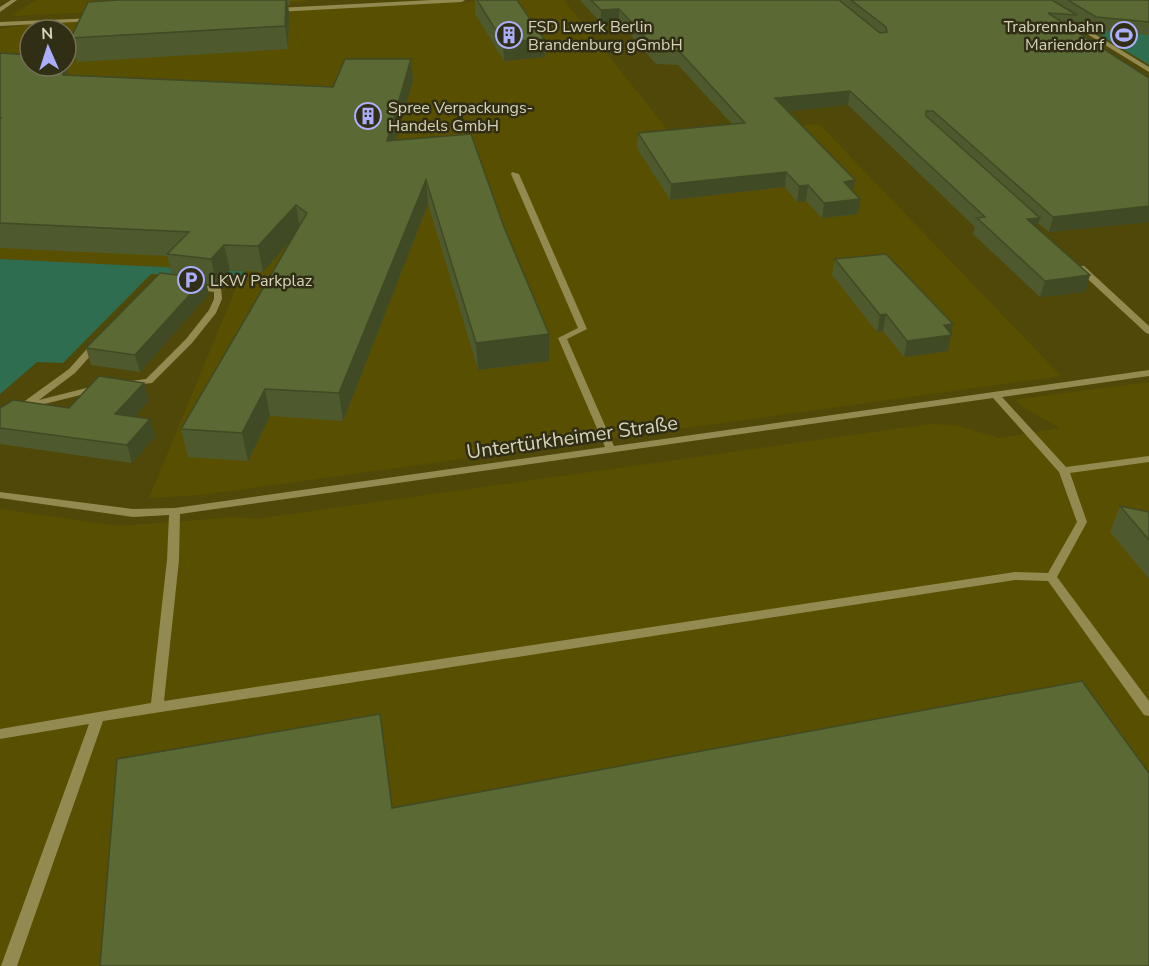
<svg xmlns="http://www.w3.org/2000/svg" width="1149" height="966" viewBox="0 0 1149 966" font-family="'Nunito Sans',sans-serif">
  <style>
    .built { fill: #594f01; fill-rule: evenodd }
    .green { fill: #2e6d50 }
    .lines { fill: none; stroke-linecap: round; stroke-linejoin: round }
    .minor { fill: #928a51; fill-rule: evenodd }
    .wall { fill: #4e5a2d }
    .shaded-wall { fill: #404a24 }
    .building { fill: #5b6934; stroke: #404a24; stroke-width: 1.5 }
    .labels { text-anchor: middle; stroke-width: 5; stroke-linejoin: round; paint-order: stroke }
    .far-poi-label { font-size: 16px; fill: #d7d3b6; stroke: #312e16; text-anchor: start }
    .street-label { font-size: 20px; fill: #d7d3b6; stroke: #312e16 }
  </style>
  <rect width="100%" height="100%" fill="#504809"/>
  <path class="built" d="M36 0H305V2L12 16Z
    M508 0H564L674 138 819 124 1061 376 202 495 149 498 243 271 0 259V29L32 24ZM30 30H66V66H30Z
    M1149 382V966H0V509L118 526 237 517 256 519 931 424 956 425 999 438 1060 428 1023 407 1017 402 1018 399Z"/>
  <path class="green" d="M1042 0H1149V65L1136 57Z
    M0 259 244 271 241 279 151 274 63 363 37 362 0 394Z"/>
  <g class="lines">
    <path class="minor" d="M11 0H17L0 12V7Z
      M432 0H465L462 2 277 12 274 10 277 8Z
      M1061 16H1065L1149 67V72L1061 18Z
      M95 18V20L93 21 0 26V22Z
      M512 172 519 174 587 329 567 339 614 446 1149 370V376L1002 397 1066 467 1149 456V462L1070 473 1087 522 1057 577 1149 701V716L1144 715 1048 581 1015 580 103 721 17 966H1L89 724 0 739V729L151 703 167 560 169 515 133 517 0 498V492L133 509 175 508 605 447 558 338 578 328 511 174ZM993 398 1059 472 1077 522 1048 573 1015 572 164 701 179 560 180 514Z
      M1078 266H1084L1149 326V334L1146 333 1078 270Z
      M194 284 221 288 222 299 216 313 192 343 152 383 123 386 121 384 123 382 146 379 186 339 209 310 214 299V292L191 289V285Z
      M96 341 101 344 75 373 39 400 98 385 103 388 101 390 28 408 0 427V419L69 369 93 342Z"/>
  </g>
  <path class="wall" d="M118 0H290V5H288L289 13 288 49 77 62 71 38Z
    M475 0H517L544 39 545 57 504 61 475 14Z
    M580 0H1149V35L1093 30 1076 20 1074 28H1071L1149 78V222L1049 232 1038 223 1037 228 1085 292 1040 297 973 234 975 227 848 105 788 111 855 180 853 191 858 214 822 218 806 201 797 202 785 187 670 200 637 148 638 133 732 124 678 65 656 64 619 22 601 23Z
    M0 53 30 66H66L68 75 333 87 411 59 413 80 396 140 471 134 549 361 478 370 428 204 343 421 270 416 248 461 188 457 181 429 291 240 263 272 230 270 217 285 206 284 209 294 140 372 91 365 86 348 172 275 167 256 0 248Z
    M835 259 951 334 948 351 904 357 883 331 877 332 832 275Z
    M144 383 149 400 134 417 150 419 155 437 132 463 0 444V408H69Z
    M1120 506 1149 512V579L1110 532Z"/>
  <path class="shaded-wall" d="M286 0H287L289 13 288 49 285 26Z
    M619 9V22L601 23V10Z
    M544 39 545 57 504 61 503 42Z
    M411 59 413 80 389 165 387 141Z
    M63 66H66L69 77 63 75Z
    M850 91 848 105 774 113 775 98Z
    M786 172 785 187 670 200 671 184Z
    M426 180 428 204 343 421 339 393Z
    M855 180 853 196 844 182Z
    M808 185 806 201 797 202 799 186Z
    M860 199 858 214 822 218 824 203Z
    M296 205 300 230 263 272 258 246Z
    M1149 206V222L1049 232 1053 217Z
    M1040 218 1035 234 1027 219Z
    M224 245 230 270 217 285 211 259Z
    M1090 275 1085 292 1040 297 1045 281Z
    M205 278 209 294 140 372 135 355Z
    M886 314 883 331 877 332 880 315Z
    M953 324 948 351 904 357 907 341 944 325Z
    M549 334V361L478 370 476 343Z
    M144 383 149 400 121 432 115 414Z
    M265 389 270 416 248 461 242 433Z
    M150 419 155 437 132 463 127 445Z
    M380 714 384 741 396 835 392 808Z"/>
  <path class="building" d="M118 0H286L285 26 71 38 88 2Z
    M477 0H517L544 39 503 42Z
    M591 0H839L880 33 887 32 886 27 851 0H1052L1077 15 1048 13 1149 78V206L1053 217 933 111H926V116L1040 218 1027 219 1090 275 1045 281 977 218 985 217 850 91 775 98 855 180 844 182 860 199 824 203 808 185 799 186 786 172 671 184 638 133 745 123 679 51 657 50 619 9 601 10Z
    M1068 0H1149V22L1096 17Z
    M0 53 30 55V66H63V75L333 87 345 59H411L387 141 471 134 504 227 549 334 476 343 426 180 339 393 265 389 242 433 181 429 307 213 296 205 258 246 224 245 211 259 167 254 189 232 0 223V119L1 118H0Z
    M886 254 953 324 944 325 952 335 907 341 886 314 880 315 835 259Z
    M160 273 205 278 135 355 86 348Z
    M99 376 144 383 115 414 150 419 127 445 0 428V408L13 400 69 408Z
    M1120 506 1149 512V540Z
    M1082 681 1149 773V966H100L117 759 380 714 392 808Z"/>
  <defs>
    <symbol id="building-ring" viewBox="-11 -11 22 22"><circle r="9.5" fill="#312e16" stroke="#abaffb" stroke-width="1.5"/><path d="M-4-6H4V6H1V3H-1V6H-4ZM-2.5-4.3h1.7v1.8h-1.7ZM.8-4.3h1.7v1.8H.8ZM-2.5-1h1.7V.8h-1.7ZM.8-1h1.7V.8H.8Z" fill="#abaffb"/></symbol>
    <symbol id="stadium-ring" viewBox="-11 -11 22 22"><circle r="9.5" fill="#312e16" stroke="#abaffb" stroke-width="1.5"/><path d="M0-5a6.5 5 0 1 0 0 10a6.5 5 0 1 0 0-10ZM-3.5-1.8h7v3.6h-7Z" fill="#abaffb"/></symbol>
    <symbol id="parking-ring" viewBox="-11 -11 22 22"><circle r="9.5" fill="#312e16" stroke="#abaffb" stroke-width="1.5"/><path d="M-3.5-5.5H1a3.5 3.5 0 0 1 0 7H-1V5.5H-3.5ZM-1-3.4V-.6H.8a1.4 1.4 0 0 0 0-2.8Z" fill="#abaffb"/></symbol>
  </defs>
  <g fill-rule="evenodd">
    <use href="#building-ring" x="494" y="20" width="30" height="30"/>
    <use href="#stadium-ring" x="1109" y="20" width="30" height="30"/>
    <use href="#building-ring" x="353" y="101" width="30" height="30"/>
    <use href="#parking-ring" x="176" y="265" width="30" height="30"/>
  </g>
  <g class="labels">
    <g class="far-poi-label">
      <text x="528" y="32">FSD Lwerk Berlin<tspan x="528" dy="18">Brandenburg gGmbH</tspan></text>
      <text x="1104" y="32" text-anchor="end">Trabrennbahn<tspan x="1104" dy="18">Mariendorf</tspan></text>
      <text x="388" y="113">Spree Verpackungs-<tspan x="388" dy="18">Handels GmbH</tspan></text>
      <text x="210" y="286">LKW Parkplaz</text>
    </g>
    <g class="street-label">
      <text transform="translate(572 437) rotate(-8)" y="7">Untertürkheimer Straße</text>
    </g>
  </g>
  <g transform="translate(48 48) rotate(357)"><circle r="28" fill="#312e16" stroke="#737056" stroke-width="1.5"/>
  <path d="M0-4.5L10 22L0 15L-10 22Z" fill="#abaffb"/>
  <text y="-9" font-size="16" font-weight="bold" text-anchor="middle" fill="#d7d3b6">N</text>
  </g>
</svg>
